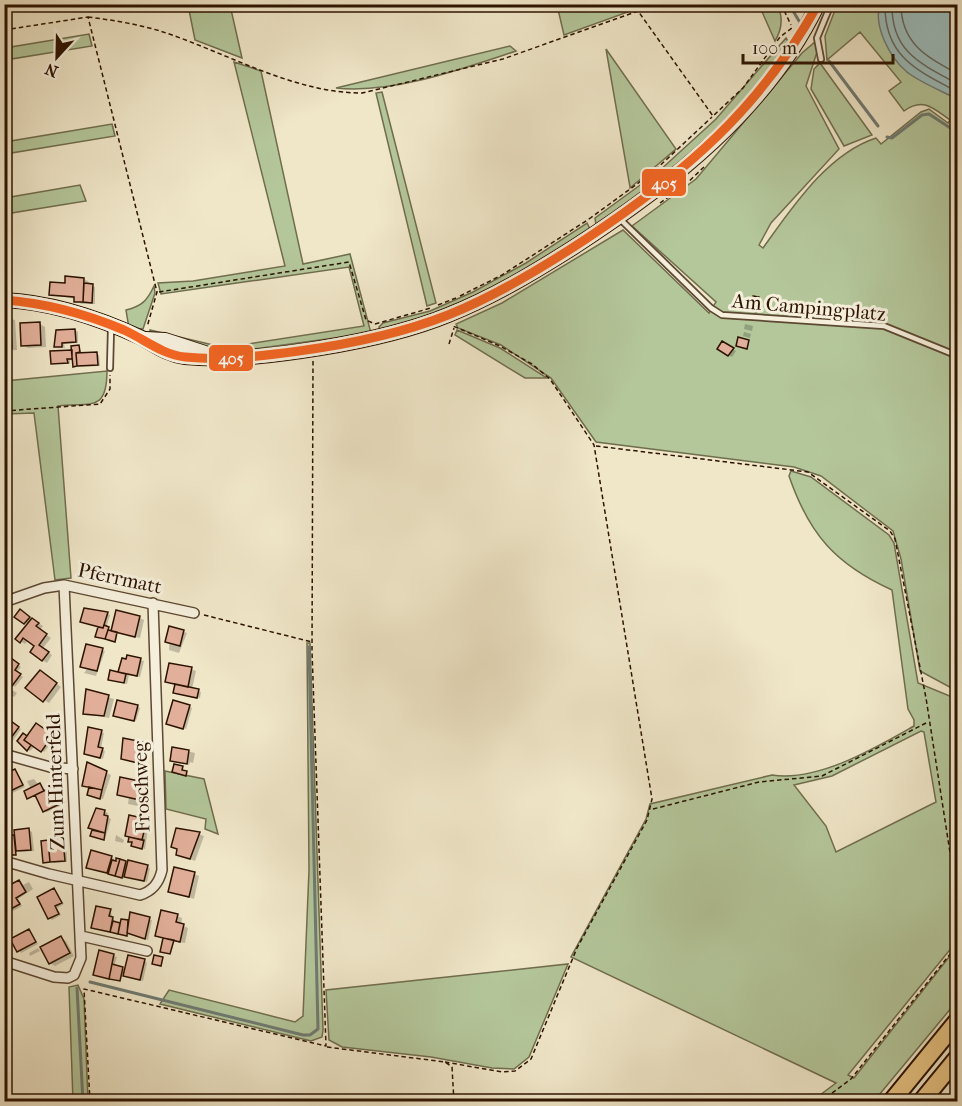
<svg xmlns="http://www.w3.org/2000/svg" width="962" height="1106" viewBox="0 0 962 1106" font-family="'IM FELL French Canon',serif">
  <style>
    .green { fill: #b4c79b; stroke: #706d4e; stroke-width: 1.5; fill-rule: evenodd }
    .water { fill: #9cbebe; stroke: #6f7a72; stroke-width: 1.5 }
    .shadow { fill: #0003 }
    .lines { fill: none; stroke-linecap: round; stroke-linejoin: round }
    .shore { stroke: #64685f; stroke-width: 1.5 }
    .stream { stroke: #6f7a72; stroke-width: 3 }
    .building { fill: #e2af9a; stroke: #2c1300; stroke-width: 1.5 }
    .lane-casing { stroke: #5d4832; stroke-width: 8 }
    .street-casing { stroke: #5d4832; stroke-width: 12 }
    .secondary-casing { stroke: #2c1300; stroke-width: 16 }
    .highway-casing { stroke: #2c1300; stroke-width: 20 }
    .path { stroke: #2c1300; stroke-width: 1.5; stroke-dasharray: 4.5 3; stroke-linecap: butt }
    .lane { stroke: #f5efdc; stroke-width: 4.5 }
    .street { stroke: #f5efdc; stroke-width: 9 }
    .secondary { stroke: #f5efdc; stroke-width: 14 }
    .highway { stroke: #e8c484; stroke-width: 16 }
    .bus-1-casing { stroke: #f5efdc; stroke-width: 14 }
    .bus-1 { stroke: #f26522; stroke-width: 9 }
    .labels { text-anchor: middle; stroke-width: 6; stroke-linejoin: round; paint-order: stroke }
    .street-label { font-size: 20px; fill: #2c1300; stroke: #f5efdc }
    .line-badge { stroke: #f5efdc; stroke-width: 2 }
    .badge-label { font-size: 16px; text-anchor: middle; font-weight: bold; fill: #fff }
  </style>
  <rect width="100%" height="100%" fill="#f0e7c9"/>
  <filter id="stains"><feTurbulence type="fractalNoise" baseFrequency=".00333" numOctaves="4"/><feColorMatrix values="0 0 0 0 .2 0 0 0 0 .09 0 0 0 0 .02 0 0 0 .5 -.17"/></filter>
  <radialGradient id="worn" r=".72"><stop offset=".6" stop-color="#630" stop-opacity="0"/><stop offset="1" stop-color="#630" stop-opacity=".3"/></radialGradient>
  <path class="green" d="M188 5H230L242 58 195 40Z
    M557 5H629L630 9 628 12 564 35Z
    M759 5H777C783 16 782 29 775 41Z
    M837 5H880L878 7 907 72 957 99V691L920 671 901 559 893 531 821 476 794 467 596 442 551 378 501 345 458 328 456 324 502 303 623 230 709 313 716 302 632 226 696 179 802 53 815 42 817 52 806 86 839 149 771 223 759 245 763 248C792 208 827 154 876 138L881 144 921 112 929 109 948 123 950 120C933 108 923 97 904 111L889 91 901 82 860 32 827 60 825 36Z
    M89 34 92 46 5 60V48Z
    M786 38 789 43 785 52 726 121 651 188 596 225 595 218 658 172 716 119Z
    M510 46 516 51C462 69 393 94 336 88Z
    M606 49 676 149 630 188V187Z
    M234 62 261 71 303 264 350 254 371 333 232 352 212 350 150 334V330L213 345 235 346 364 326 349 267 161 294 158 283 193 281 285 266Z
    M820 63 872 135 844 146 811 89 814 69Z
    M382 92 436 303 427 306 376 93Z
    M112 124 115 136 5 154V142Z
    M80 185 86 201 5 214V198Z
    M587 223 590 229 525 272 443 313 380 331 379 327 383 323 430 311 473 292 526 263Z
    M154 286 155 293 143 329 129 328 126 310C142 306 147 301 154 286Z
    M457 330 500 348 547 378H525L455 335Z
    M107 371C107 413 90 402 58 406L71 578 55 580 34 413 5 414V381Z
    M791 471 811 477 889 535 894 543 918 683 957 699V941L848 1075 854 1078 957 947V1001L874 1101H812L836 1083 571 957 646 819 650 804 772 775C818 782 875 748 914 726V720L908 709 892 590C835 564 809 534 789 476ZM921 731 924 732 936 802 836 852 826 826 794 785 832 776Z
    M307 643H310L323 1030 322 1037 311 1041 160 1004 169 990 295 1022 303 1016 309 870Z
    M165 771 204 779 218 834 205 829 206 819 166 809Z
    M568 964 529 1057 514 1069 492 1068 431 1057 342 1047 329 1040 326 990Z
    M78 985 84 999 88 1101H73L69 987Z"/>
  <path class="water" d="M880 4 957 5V99C942 91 921 83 907 72 890 58 873 26 880 4Z"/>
  <path class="shadow" d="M84 279 89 282 88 285 95 287V304H81L76 299 50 294 66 284Z
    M4 317 15 320 17 350 4 351Z
    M40 324 45 327 46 347 28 348 23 345Z
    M745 324 753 326 752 331 744 329Z
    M75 330 78 332V343L64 344 65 348 56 346Z
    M744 332 751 334 750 338 743 336Z
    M723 343 736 351 732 357 719 349Z
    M79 347 82 354 99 355 100 366 77 367 74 360H70V364L53 363Z
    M23 613 43 626 40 630 51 638 43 648 52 655 47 663 42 660 36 646 28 640 25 644 17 639 29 625 16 616Z
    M107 613 110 615 106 628 113 631 140 618 144 620 140 638 118 633 116 641 97 636 99 627 82 622Z
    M170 627 187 633 179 653 169 650Z
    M102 650 105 651 96 676 84 673Z
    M128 657 144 661 140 677 129 675 127 684 113 681 119 674 123 660 127 661Z
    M10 659 21 667 17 672 23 677 15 687 8 681 4 685V661Z
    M191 669 196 671 192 689 201 692 200 698 178 693 176 685 167 681Z
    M45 674 61 687 49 703 44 700Z
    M12 690 17 693 14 697 9 693Z
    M87 691 114 699 109 718 84 713Z
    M137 706 140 708 136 721 117 716Z
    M189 706 192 708 186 729 171 725Z
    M4 717 21 729 12 742 9 740Z
    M40 726 55 738 44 752 35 746 30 751 19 741Z
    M89 729 104 733 101 749 105 751 103 759 85 754Z
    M142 744 145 745 140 764 125 760Z
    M174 748 195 753 193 763 190 762 189 765 171 760Z
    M88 764 111 775 103 799 92 796 90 788 83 785Z
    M15 771 25 787 6 796 4 776Z
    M34 779 44 792 56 786 59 788 66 803 47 812 44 811 37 795 28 798 31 789 27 781Z
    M143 783 146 785 143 800 140 799 138 806 128 804 129 797Z
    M97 809 108 813 107 817 111 819 105 839 92 835Z
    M146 820 149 822 145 849 136 847 126 835Z
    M29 830 32 832 34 851 20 852 16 850V855H11L14 836Z
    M192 832 204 836 195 861 177 854Z
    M116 835 124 840 123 843 115 841Z
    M63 840 66 842 67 862 54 863 52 862Z
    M111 857 114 859 113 862 150 868 147 882 91 869Z
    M194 874 199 876 194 899 170 891Z
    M19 882 23 885 29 882 33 889 18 899 22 906 13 911 10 909Z
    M54 890 64 904 57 908 61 915 52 920 50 918Z
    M110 911 115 922 152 920 148 940 127 932V935L96 928Z
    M177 916 182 918 181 925 188 928 185 943 174 941 171 954 163 952Z
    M29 931 38 944 21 953 12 940Z
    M61 938 66 941 74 956 55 966 50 963Z
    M38 948 40 951 30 956 29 953Z
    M100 952 117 957 114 966 126 970 145 961 147 963 143 981 122 974 121 981 112 979Z"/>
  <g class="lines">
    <path class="shore" d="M885 4C884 57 918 71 958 92
      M892 4C891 52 921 64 958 84
      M901 4C901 44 927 57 958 74"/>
    <path class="stream" d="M789 4 799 21
      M829 61 878 126
      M887 137 892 138 922 115 929 114 958 133
      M90 982 303 1035H310L318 1029 309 647
      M77 988 83 1102"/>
  </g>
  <path class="building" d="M65 276 84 278 83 302H74V297L49 295 50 282 65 283Z
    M84 283 93 284 92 303 83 302Z
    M753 296 759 297 756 312 750 310Z
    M4 316H10L12 348 4 349Z
    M40 322 41 345 21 346 20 323Z
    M75 329 76 342 62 343V347H54L56 330Z
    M738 337 749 340 747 349 736 346Z
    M722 341 734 348 728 356 717 349Z
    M79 345 80 352 76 353 77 366 73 367 71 346Z
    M72 350V359H67L68 363 51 364 50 351Z
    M97 352 98 365 77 366 76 353Z
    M84 608 108 612 103 628 80 622Z
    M20 609 30 617 24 624 14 617Z
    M116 610 140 616 135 637 111 631Z
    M32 618 39 623 36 626 47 634 39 645 49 652 42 661 30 652 34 646 23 638 20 643 15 639Z
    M104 625 109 627 105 639 95 637 98 627 103 628Z
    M169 626 184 630 180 646 165 642Z
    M108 630 117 632 115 642 105 639Z
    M86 644 103 648 97 671 80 667Z
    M7 655 19 664 15 670 21 674 12 686 4 681V658Z
    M127 655 141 658 137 676 118 672 122 658 126 659Z
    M169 663 192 667 188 687 165 682Z
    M40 670 57 683 43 702 25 688Z
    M110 670 126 674 124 683 108 680Z
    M175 684 199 689 197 698 173 693Z
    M86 689 109 695 104 716 83 714Z
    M117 700 138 705 134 721 113 716Z
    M173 700 190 705 183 729 166 724Z
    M4 716 19 727 8 742 4 739Z
    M36 723 53 735 41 752 24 740Z
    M88 727 102 730 98 747 103 748 100 758 84 754Z
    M23 733 27 736 24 740 31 745 27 751 17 741Z
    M123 738 143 742 138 763 121 759Z
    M172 747 189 750 187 764 170 761Z
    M87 762 107 771 102 790 82 786Z
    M174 764 183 766 182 770 187 771 186 776 172 772Z
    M15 769 23 785 4 794V774Z
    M120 777 144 782 140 800 117 795Z
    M40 783 44 791 27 799 24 791Z
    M56 785 64 802 43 812 35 795Z
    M89 787 102 790 100 799 87 795Z
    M96 808 105 810 104 815 108 816 105 833 88 828Z
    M129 815 147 819 142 840 125 836Z
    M29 828 31 850 16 851 14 830Z
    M176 828 200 832 190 859 176 855 177 849 171 847Z
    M92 830 105 833 104 840 90 836Z
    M7 835H14L16 855H9Z
    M129 837 144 840 142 849 131 846 132 842H128Z
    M63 839 65 861 50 862 48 840Z
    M48 840 50 862 43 863 41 841Z
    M91 850 112 856 107 873 86 868Z
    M116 858 120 859 115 876 108 874 112 860 116 861Z
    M120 859 126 861 122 878 115 876Z
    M128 860 148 865 144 881 124 877Z
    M174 867 195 872 189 897 168 892Z
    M19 880 26 892 16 898 20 904 9 910 4 902V888Z
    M54 888 62 903 55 906 59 914 48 919 37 897Z
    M96 906 111 909 109 916 113 917 110 932 91 928Z
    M161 910 178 914 176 922 184 924 180 942 155 936Z
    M130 912 150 917 145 939 127 933Z
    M121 919 128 920 127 936 118 934Z
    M113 921 120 923 118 934 110 932Z
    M29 929 36 942 17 952 10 939Z
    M61 936 70 953 49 964 40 947Z
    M163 938 174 940 170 954 160 952Z
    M99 950 114 954 109 979 93 975Z
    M128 955 145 959 140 980 123 976Z
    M154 955 163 957 161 966 152 964Z
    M112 964 123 967 120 981 109 979Z"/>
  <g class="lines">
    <defs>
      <path id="lane" d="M821 59 817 38 831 4
        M619 218 711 308 722 315 884 326 958 356
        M110 368 111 329"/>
      <path id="street" d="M4 602 44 588 64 585 194 613
        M4 754 50 767 73 769
        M4 861 49 874 140 895C153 891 159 883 162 870L153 603
        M81 936 147 951
        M4 961 54 977 68 978 74 975 81 958 64 585"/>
      <path id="secondary" d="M4 300C50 302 101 319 142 338 156 346 168 355 185 357 254 364 385 341 448 315 493 297 533 273 574 247 670 185 767 110 818 4
        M146 339 165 340 205 353"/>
      <path id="highway" d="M891 1102 958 1020
        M921 1102 958 1057"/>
    </defs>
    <use href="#lane" class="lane-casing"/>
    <use href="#street" class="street-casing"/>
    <use href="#secondary" class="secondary-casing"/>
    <use href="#highway" class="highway-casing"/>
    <path class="path" d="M633 4 637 11
      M781 4 791 25
      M88 17C112 20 137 24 160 31 226 52 292 93 362 93L503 59 638 11 713 116 743 88 780 37 792 28
      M4 30 88 17 157 292 147 327
      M660 203 684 186 705 166
      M589 219 652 173 712 117
      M159 292 349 262 366 320 375 324
      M460 296 502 275 589 219
      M438 305 456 298
      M375 324 431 308
      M449 344 454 328
      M4 411 100 404 110 389V375
      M596 446 808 472 890 531 895 539 926 698 958 904
      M204 615 312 642
      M653 809 759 782 822 776 928 722
      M327 1047 445 1062 452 1067 454 1102
      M445 1062 502 1072 515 1071 531 1059 577 948 647 820 652 799 594 445 550 379 532 364 500 346 453 326
      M90 1102 84 989 326 1046 312 651 313 361
      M820 1102 851 1079 958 944"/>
    <use href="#lane" class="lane"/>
    <use href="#street" class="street"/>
    <use href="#secondary" class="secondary"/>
    <use href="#highway" class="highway"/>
    <defs>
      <path id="bus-1" d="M4 300C46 303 86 314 124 330 144 339 163 355 185 357 223 361 262 356 299 351 350 344 400 334 448 315 496 296 542 268 586 239 684 174 760 109 818 4"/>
    </defs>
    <use href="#bus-1" class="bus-1-casing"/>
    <use href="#bus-1" class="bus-1"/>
  </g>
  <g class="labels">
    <g class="street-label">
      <text transform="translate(809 307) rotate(5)" y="7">Am Campingplatz</text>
      <text transform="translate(120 578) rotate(12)" y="7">Pferrmatt</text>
      <text transform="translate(55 782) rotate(-92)" y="7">Zum Hinterfeld</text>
      <text transform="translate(141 787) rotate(-92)" y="7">Froschweg</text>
    </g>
  </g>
  <g class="line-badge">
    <rect x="641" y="168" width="46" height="29" rx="6" fill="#f26522"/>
    <rect x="208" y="344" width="46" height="28" rx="6" fill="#f26522"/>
  </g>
  <g class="badge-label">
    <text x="664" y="189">405</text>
    <text x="231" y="364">405</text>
  </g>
  <rect width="962" height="1106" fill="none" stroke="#f0e7c9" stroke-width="24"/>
  <rect x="6" y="6" width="950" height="1094" fill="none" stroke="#2c1300" stroke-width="3"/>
  <rect x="12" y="12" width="938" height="1082" fill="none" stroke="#2c1300" stroke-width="1.5"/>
  <g transform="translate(57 57) rotate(202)" stroke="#f5efdc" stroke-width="4.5" paint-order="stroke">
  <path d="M0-4.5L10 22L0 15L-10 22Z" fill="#2c1300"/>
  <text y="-9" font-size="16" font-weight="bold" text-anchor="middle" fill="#2c1300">N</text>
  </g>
  <path d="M743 54v9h150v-9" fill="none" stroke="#2c1300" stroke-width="3"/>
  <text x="752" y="54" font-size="18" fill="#2c1300" stroke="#f5efdc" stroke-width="4.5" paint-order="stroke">100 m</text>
  <rect width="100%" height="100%" filter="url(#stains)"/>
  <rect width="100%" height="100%" fill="url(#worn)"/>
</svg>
